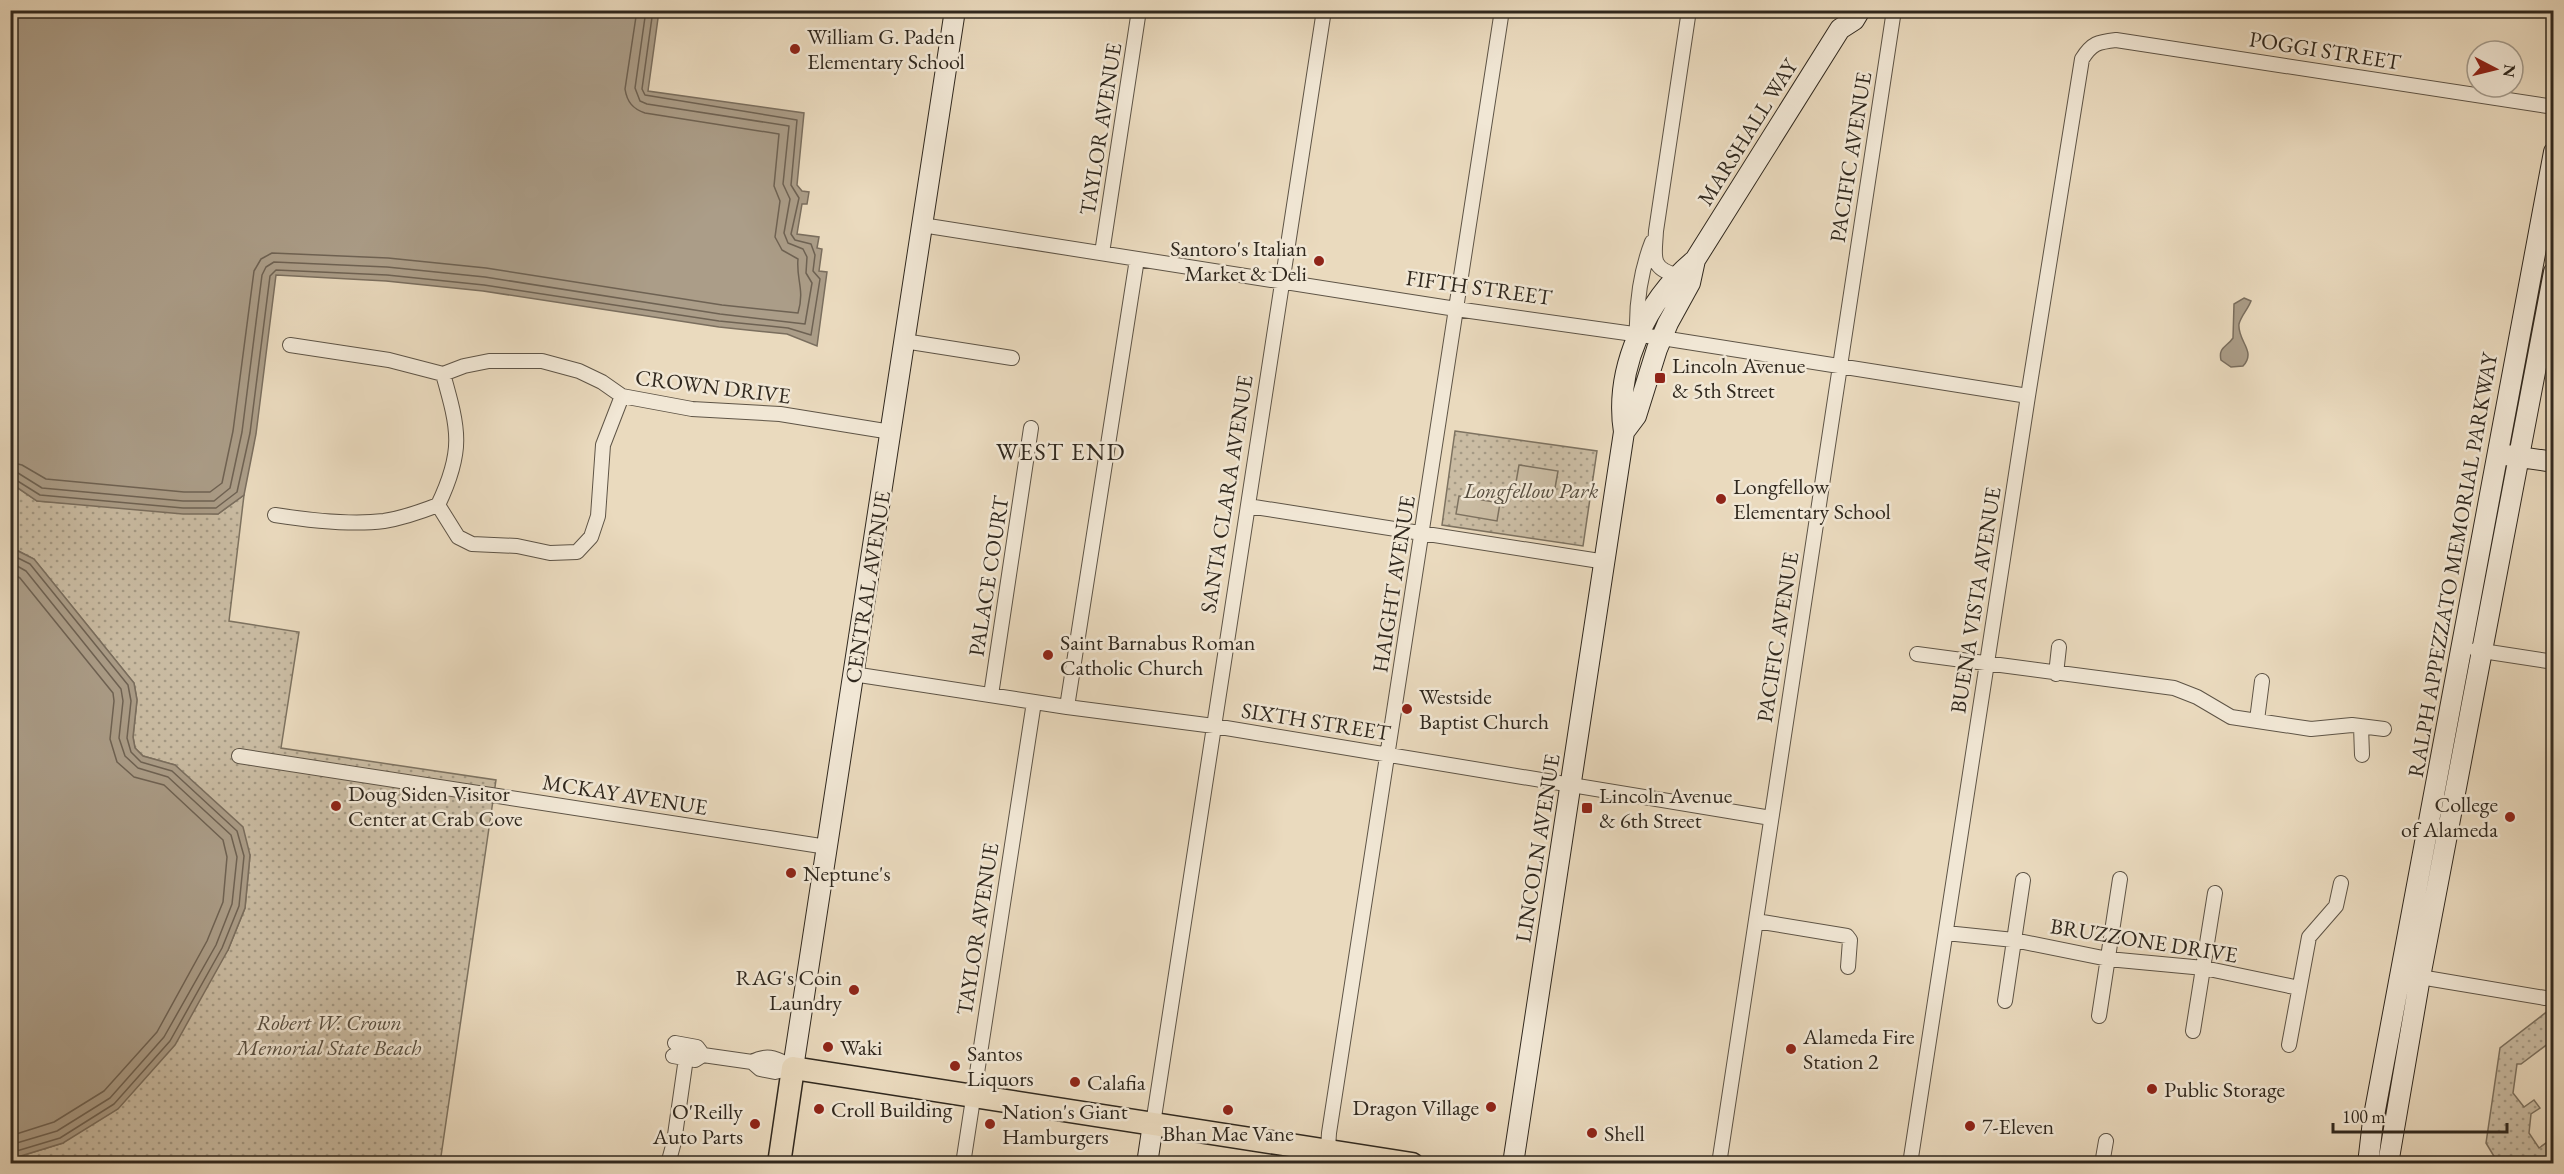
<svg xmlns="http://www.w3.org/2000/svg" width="2564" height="1174" viewBox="0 0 2564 1174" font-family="'EB Garamond',serif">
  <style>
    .grass { fill: url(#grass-dots); stroke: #7d7260; stroke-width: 1.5 }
    .pitch { fill: #cabca3; stroke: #7d7260; stroke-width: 1.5 }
    .water { fill: #ab9d88; stroke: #7a6e5e; stroke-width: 1.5 }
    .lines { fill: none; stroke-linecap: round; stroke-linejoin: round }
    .shore { stroke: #6e6253; stroke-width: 1.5 }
    .street-casing { stroke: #5e5446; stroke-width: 16 }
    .secondary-casing { stroke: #30281e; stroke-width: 22 }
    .primary-casing { stroke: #30281e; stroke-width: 25 }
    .street { stroke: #f1e7d5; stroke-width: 14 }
    .secondary { stroke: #f1e7d5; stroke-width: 20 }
    .primary { stroke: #eadabe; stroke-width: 22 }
    .poi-dot { fill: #8f2418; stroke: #f1e7d5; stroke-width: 2 }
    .labels { text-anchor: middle; stroke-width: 5; stroke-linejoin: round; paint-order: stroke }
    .poi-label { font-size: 22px; fill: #30281e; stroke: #f1e7d5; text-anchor: start }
    .street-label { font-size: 22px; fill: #30281e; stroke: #f1e7d5 }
    .park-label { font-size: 22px; font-style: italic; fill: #564d3f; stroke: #f1e7d5 }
    .neighbourhood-label { font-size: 24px; letter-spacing: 1.5px; fill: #30281e; stroke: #f1e7d5 }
  </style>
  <defs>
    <pattern id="grass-dots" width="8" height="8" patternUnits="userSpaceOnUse" patternTransform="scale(1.5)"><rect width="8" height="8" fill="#cabca3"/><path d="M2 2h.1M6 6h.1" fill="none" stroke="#a49984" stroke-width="1.8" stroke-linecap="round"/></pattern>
  </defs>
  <rect width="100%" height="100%" fill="#eadabe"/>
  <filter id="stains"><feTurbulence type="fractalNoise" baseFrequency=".00333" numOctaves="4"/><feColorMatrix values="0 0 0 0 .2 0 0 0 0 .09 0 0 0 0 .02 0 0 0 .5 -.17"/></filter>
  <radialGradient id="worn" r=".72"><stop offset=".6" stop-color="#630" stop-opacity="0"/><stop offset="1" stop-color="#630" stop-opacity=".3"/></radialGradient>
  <path class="grass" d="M1455 431 1597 451 1583 546 1442 525Z
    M10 483 37 501 218 514 244 495 229 621 299 632 281 748 496 780 440 1163H11V1159L63 1143 228 950 245 908 250 855 175 765 143 756 135 748 133 737 137 700 134 683 34 559 11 547Z
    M2553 1007V1040L2521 1064H2517L2513 1093 2524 1107 2534 1100 2540 1108 2531 1114 2529 1133 2539 1148 2553 1138V1163H2498L2486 1143 2500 1048Z"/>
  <path class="pitch" d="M1519 465 1558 471 1554 494 1515 488Z
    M1459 496 1500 503 1497 521 1456 514Z"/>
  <path class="water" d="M10 11H659L648 91 804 113 797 185 802 191 809 192 807 204H802L797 234 819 237 817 248 822 249 819 271 827 272 817 346 787 334 719 327 483 291 386 281 276 275 256 434 244 495 218 514H183L37 501 11 483Z
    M2244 298 2251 301C2248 309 2241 316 2239 324 2237 341 2257 351 2243 366L2231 367 2221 360C2218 347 2227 347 2233 338L2234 304Z
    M10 547 34 559 134 683 137 700 133 737 135 748 143 756 175 765 243 827 250 855 245 908 228 950 175 1045 118 1109 63 1143 11 1159Z"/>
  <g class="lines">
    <path class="shore" d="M10 462 22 465 46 479 184 492H210L222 483 233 431 254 271 261 259 272 253 388 258 486 268 722 305 798 313C805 289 796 280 798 259L782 250 775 237 780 201 774 186 779 134 645 113C633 109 627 102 625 89L637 10
      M10 471 18 473 42 488 183 501H214L230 488 242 432 262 275 266 267 274 262 387 267 485 277 720 314 805 324 812 283 806 273 807 257 803 249 788 243 784 233 790 199 783 184 789 126 647 104 640 101 635 88 646 10
      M10 479 16 480 40 495 183 508H216L237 492 250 433 270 276 276 270 387 275 484 285 719 321 788 328 811 335 820 279 813 271 815 255 811 244 795 240 791 234 799 198 791 185 797 120 645 95 642 89 653 10
      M10 554 30 564 128 685 131 701 127 738 131 752 141 762 172 771 237 831 244 856 239 906 222 948 170 1041 114 1104 60 1138 10 1153
      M10 562 26 571 121 689 123 701 119 738 125 756 138 768 168 777 231 835 237 857 232 904 216 945 164 1037 110 1098 57 1131 10 1145
      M10 572 20 578 113 693 114 701 110 739 117 762 134 777 164 785 223 840 227 857 223 902 207 941 157 1032 104 1091 54 1122 10 1136"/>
    <defs>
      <path id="street" d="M922 225 1456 309 1662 338 2028 396
        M1102 253 1139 10
        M1676 275C1649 268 1655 255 1656 231L1689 10
        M1637 334C1636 304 1641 270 1652 242
        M904 341 1012 358
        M290 345 389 360 443 374 464 366 489 361H542L579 371 602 382 622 396 692 409 780 414 891 432
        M438 505 458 537 472 544 517 546 550 553 577 552 591 537 598 516 603 445 622 396
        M1248 506 1606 562
        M275 515C307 520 352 525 384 521 403 518 420 512 438 505 464 451 459 430 443 374
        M2476 650 2554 662
        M1917 654 2174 688 2197 697 2231 717 2311 729 2352 725 2384 729
        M853 674 1067 707 1214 726 1771 818
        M2056 674 2059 647
        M991 695 1031 428
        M1067 707 1137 259
        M2257 720 2262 681
        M2361 726 2362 755
        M239 756 827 847
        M1756 921 1847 936 1850 940 1848 967
        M1946 933 2014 940 2108 959 2204 968 2299 988
        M2420 977 2545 998
        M2005 1001 2023 880
        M2099 1016 2120 879
        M2193 1031 2215 893
        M675 1043 697 1047 703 1055
        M2289 1045 2309 937 2336 906 2341 883
        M673 1056 695 1060 703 1055 752 1062 760 1069 775 1072 793 1068
        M752 1062C768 1053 779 1059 793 1068
        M1153 1124 1324 10
        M668 1164 674 1142 686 1058
        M963 1164 1034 702
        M1327 1164 1329 1133 1502 10
        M1719 1164 1894 10
        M1910 1164 2028 396 2082 59C2092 43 2098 42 2116 40L2554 107
        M2102 1164 2106 1141"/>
      <path id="secondary" d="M1624 432 1636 416 1657 349 1668 323 1690 283 1695 260
        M2506 455 2554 462
        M793 1068 955 10
        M1147 1164 1153 1124
        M1513 1164 1624 432C1614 369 1646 300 1695 260L1840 29 1854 20 1860 10
        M2368 1164 2373 1121 2554 152
        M2388 1164 2420 977 2554 272"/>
      <path id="primary" d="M779 1164 793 1068 1412 1164"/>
    </defs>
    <use href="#street" class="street-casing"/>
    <use href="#secondary" class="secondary-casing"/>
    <use href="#primary" class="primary-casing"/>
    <use href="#street" class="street"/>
    <use href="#secondary" class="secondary"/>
    <use href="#primary" class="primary"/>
  </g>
  <g class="poi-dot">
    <circle cx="795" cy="49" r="6"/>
    <circle cx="1319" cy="261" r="6"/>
    <rect x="1654" y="372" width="12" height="12" rx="3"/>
    <circle cx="1721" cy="499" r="6"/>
    <circle cx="1048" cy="655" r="6"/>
    <circle cx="1407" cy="709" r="6"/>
    <circle cx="336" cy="806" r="6"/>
    <rect x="1581" y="802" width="12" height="12" rx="3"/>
    <circle cx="2510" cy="817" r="6"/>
    <circle cx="791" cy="873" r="6"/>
    <circle cx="854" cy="990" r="6"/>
    <circle cx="828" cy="1047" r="6"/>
    <circle cx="1791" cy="1049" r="6"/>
    <circle cx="955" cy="1066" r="6"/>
    <circle cx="1075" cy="1082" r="6"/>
    <circle cx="2152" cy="1089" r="6"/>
    <circle cx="1491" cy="1107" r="6"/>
    <circle cx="819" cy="1109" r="6"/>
    <circle cx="1228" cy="1110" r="6"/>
    <circle cx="755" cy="1124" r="6"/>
    <circle cx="990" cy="1124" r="6"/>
    <circle cx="1970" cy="1126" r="6"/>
    <circle cx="1592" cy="1133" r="6"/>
  </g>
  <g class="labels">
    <g class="poi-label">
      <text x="807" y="44">William G. Paden<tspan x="807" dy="25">Elementary School</tspan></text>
      <text x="1307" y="256" text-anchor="end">Santoro's Italian<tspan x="1307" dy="25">Market &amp; Deli</tspan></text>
      <text x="1672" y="373">Lincoln Avenue<tspan x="1672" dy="25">&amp; 5th Street</tspan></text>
      <text x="1733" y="494">Longfellow<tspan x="1733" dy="25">Elementary School</tspan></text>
      <text x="1060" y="650">Saint Barnabus Roman<tspan x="1060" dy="25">Catholic Church</tspan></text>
      <text x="1419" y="704">Westside<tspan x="1419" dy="25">Baptist Church</tspan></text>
      <text x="348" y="801">Doug Siden Visitor<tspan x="348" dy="25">Center at Crab Cove</tspan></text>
      <text x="1599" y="803">Lincoln Avenue<tspan x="1599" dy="25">&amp; 6th Street</tspan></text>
      <text x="2498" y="812" text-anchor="end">College<tspan x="2498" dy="25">of Alameda</tspan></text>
      <text x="803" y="881">Neptune's</text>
      <text x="842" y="985" text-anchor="end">RAG's Coin<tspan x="842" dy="25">Laundry</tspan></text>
      <text x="1803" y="1044">Alameda Fire<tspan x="1803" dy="25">Station 2</tspan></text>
      <text x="840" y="1055">Waki</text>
      <text x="967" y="1061">Santos<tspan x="967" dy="25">Liquors</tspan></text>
      <text x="1087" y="1090">Calafia</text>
      <text x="2164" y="1097">Public Storage</text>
      <text x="1479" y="1115" text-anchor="end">Dragon Village</text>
      <text x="831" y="1117">Croll Building</text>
      <text x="743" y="1119" text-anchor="end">O'Reilly<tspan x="743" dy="25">Auto Parts</tspan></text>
      <text x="1002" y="1119">Nation's Giant<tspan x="1002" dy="25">Hamburgers</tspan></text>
      <text x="1982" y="1134">7-Eleven</text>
      <text x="1228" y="1141" text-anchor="middle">Bhan Mae Vane</text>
      <text x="1604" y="1141">Shell</text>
    </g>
    <g class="street-label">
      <text transform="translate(2325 50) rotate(9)" y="8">POGGI STREET</text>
      <text transform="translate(1100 129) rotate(-81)" y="8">TAYLOR AVENUE</text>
      <text transform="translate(1747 132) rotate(-58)" y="8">MARSHALL WAY</text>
      <text transform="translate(1850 157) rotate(-81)" y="8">PACIFIC AVENUE</text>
      <text transform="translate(1479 287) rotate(8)" y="8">FIFTH STREET</text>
      <text transform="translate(713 386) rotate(7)" y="8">CROWN DRIVE</text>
      <text transform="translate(1226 494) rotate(-81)" y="8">SANTA CLARA AVENUE</text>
      <text transform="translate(2452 565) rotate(-80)" y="8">RALPH APPEZZATO MEMORIAL PARKWAY</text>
      <text transform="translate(988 576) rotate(-81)" y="8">PALACE COURT</text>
      <text transform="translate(1393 584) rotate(-81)" y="8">HAIGHT AVENUE</text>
      <text transform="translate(867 587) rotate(-81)" y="8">CENTRAL AVENUE</text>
      <text transform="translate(1975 600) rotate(-81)" y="8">BUENA VISTA AVENUE</text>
      <text transform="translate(1777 637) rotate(-81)" y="8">PACIFIC AVENUE</text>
      <text transform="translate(1316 721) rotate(9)" y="8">SIXTH STREET</text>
      <text transform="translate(625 794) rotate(9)" y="8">MCKAY AVENUE</text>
      <text transform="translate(1537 848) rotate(-81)" y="8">LINCOLN AVENUE</text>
      <text transform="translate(977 929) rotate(-81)" y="8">TAYLOR AVENUE</text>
      <text transform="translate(2144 940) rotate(9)" y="8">BRUZZONE DRIVE</text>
    </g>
    <g class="park-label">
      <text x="1531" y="498">Longfellow Park</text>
      <text x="329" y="1030">Robert W. Crown<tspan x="329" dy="25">Memorial State Beach</tspan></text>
    </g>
    <g class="neighbourhood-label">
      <text x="1061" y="460">WEST END</text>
    </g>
  </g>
  <rect width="2564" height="1174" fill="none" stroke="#eadabe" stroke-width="36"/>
  <rect x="12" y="12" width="2540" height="1150" fill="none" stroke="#30281e" stroke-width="3"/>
  <rect x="18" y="18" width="2528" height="1138" fill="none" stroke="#30281e" stroke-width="1.5"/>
  <g transform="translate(2495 69) rotate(97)"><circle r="28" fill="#f1e7d5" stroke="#a49b8c" stroke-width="1.5"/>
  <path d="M0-4.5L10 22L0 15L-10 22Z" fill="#8f2418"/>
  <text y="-9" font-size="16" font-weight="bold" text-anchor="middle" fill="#30281e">N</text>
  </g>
  <path d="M2333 1123v9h174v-9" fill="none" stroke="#30281e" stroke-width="3"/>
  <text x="2342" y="1123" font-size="18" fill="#30281e" stroke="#f1e7d5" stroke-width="4.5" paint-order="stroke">100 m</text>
  <rect width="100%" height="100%" filter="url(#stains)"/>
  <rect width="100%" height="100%" fill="url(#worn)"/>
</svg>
